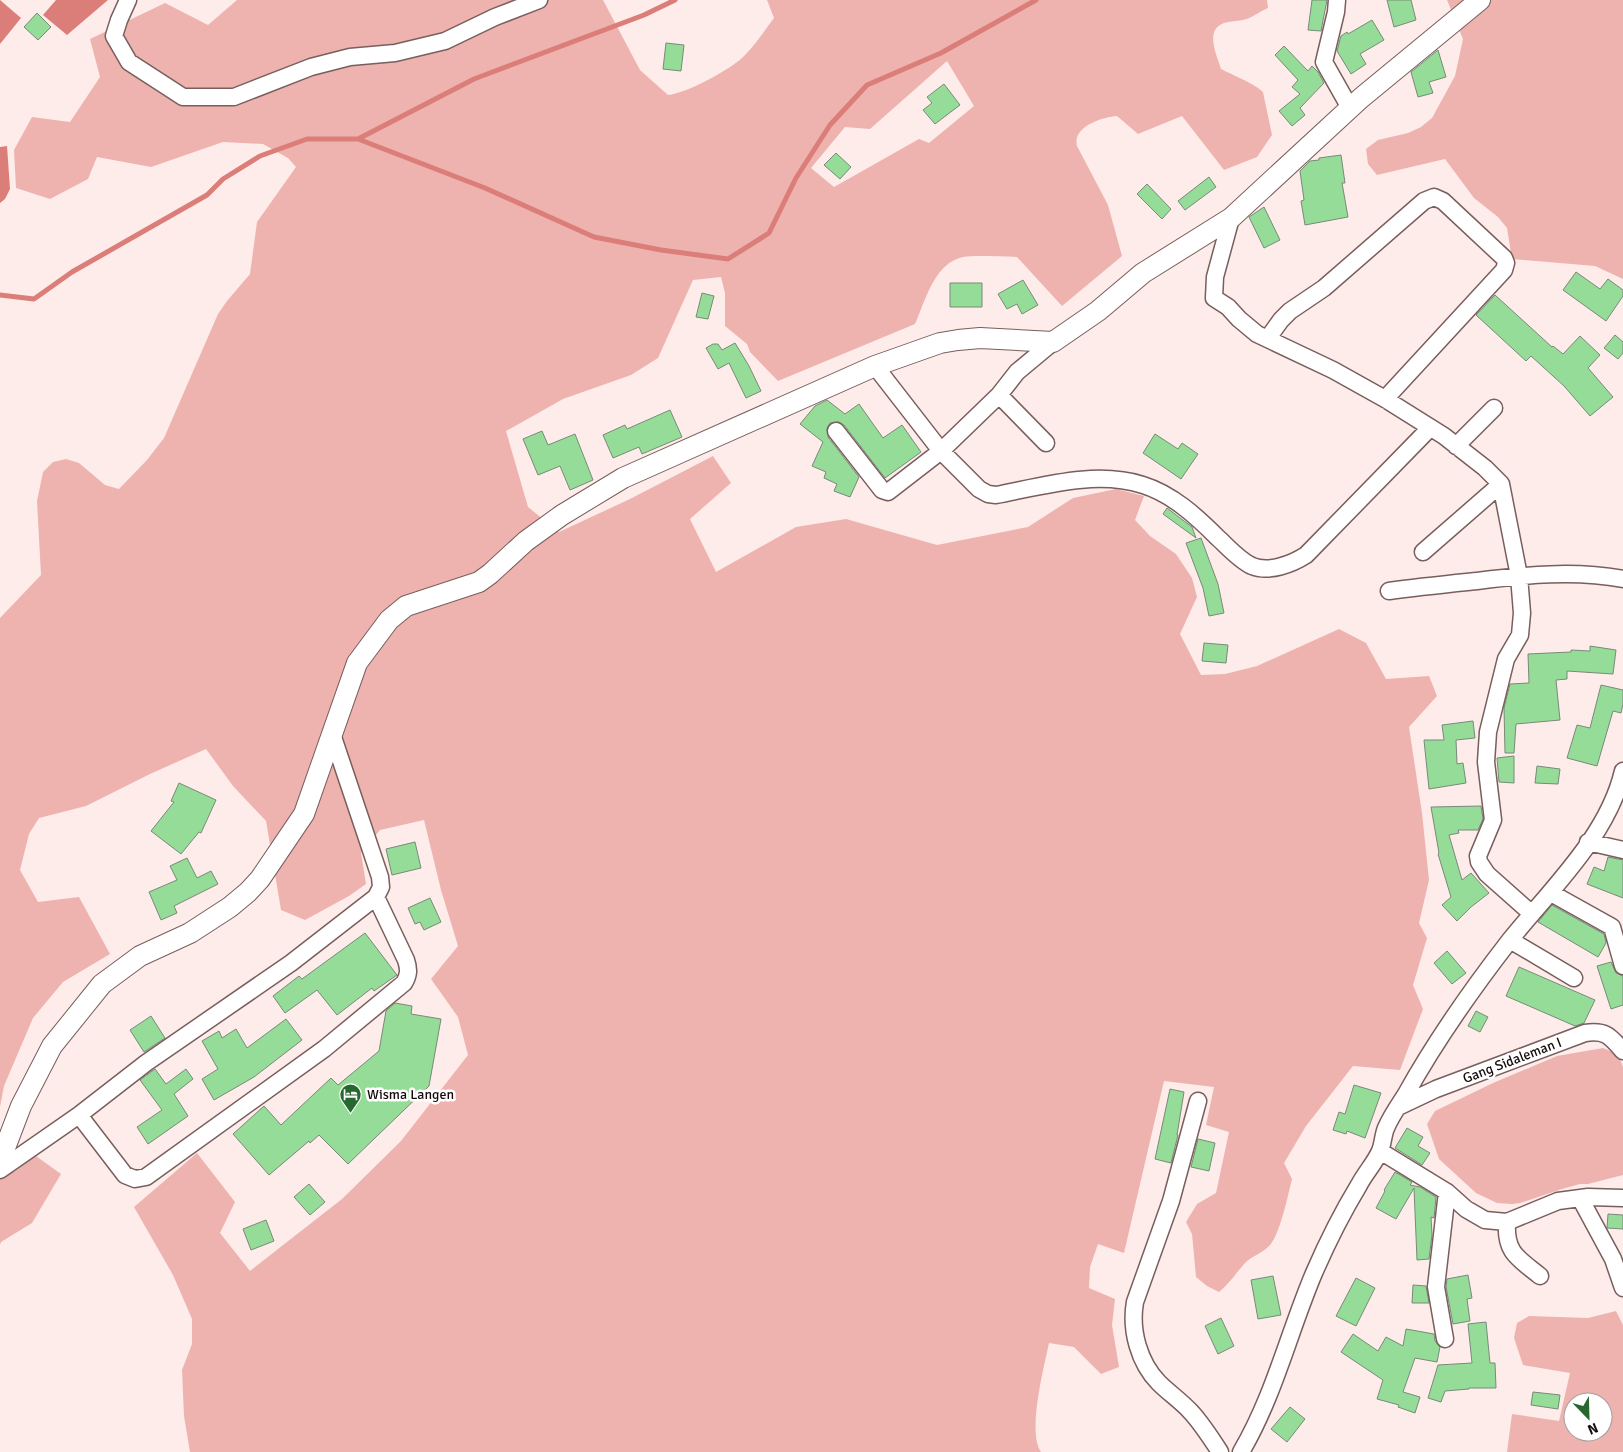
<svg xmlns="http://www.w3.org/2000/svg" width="1623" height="1452" viewBox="0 0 1623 1452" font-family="Signika,sans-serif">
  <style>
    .green { fill: #eeb3af; fill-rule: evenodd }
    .water { fill: #db7e7a }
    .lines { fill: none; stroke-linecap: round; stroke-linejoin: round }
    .stream { stroke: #db7e7a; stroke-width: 5 }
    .building { fill: #95dc99; stroke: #788a78 }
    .minor-casing { stroke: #785e5d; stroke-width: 19 }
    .tertiary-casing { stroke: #785e5d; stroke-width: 22 }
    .minor { stroke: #fff; stroke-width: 16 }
    .tertiary { stroke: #fff; stroke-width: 20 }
    .labels { text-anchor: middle; stroke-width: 5; stroke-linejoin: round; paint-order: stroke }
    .street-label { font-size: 14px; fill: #160c0c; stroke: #fff }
    .poi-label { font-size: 14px; fill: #160c0c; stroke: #fff; text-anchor: start }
  </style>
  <rect width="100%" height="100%" fill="#feecea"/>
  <path class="green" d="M237 0H603L640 70 668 95C687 93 732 69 745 55 756 44 765 30 774 18L767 0H1267L1268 8C1261 11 1254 16 1247 19 1240 21 1231 21 1224 23 1204 30 1217 55 1221 69 1231 74 1257 85 1263 92L1272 135 1257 157 1224 170 1182 116 1138 134 1117 116C1102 117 1072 127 1077 146L1108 205 1122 256 1062 306 1017 257C1003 257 976 255 963 257 934 263 925 302 915 324L778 381 750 352 747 344 725 326V293L721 277 693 280 658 358 631 375 563 399 506 431 528 507 559 532 630 499 713 456 731 483 690 519 716 572 796 527 846 519 937 545 1028 527 1073 498 1116 489 1144 496 1135 520 1150 536 1176 554 1192 578 1197 597 1180 634 1201 675 1225 674 1257 666 1339 629 1366 643 1386 679 1429 676 1437 696 1409 727 1422 813 1429 880 1419 923 1427 938 1413 985 1423 1009 1400 1070 1353 1066 1306 1126 1284 1163 1292 1179C1288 1195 1280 1234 1270 1245 1263 1253 1252 1256 1245 1263 1236 1273 1230 1283 1219 1292L1207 1286 1196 1277 1192 1234 1186 1222 1197 1204 1216 1193 1229 1132 1206 1125 1214 1087 1164 1081 1124 1253 1098 1244 1090 1267 1089 1288 1115 1299 1112 1325 1119 1367 1101 1374 1074 1347 1049 1343C1044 1367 1027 1432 1041 1452H190L184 1416 182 1370 192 1344V1319L173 1275 134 1207 197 1153 235 1202 220 1233 250 1271 342 1199 401 1141 468 1055 458 1017 431 979 458 946 441 890 424 820 380 830 361 853 366 884 349 896 305 920 281 910 266 821 233 786 206 749 150 774 86 806 39 818 29 834 20 870 38 902 79 897 110 954 63 982 33 1018 4 1086 0 1107V618L41 575 37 501 43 472 53 462 66 459 79 463 105 485 119 489 147 460 164 438 218 314 227 301 250 274 257 222 296 167 288 158 263 144 223 142 151 167 97 157 88 179 50 199 16 188 14 150 32 117 70 122 100 77 90 39 165 3 208 25ZM947 61 974 106 929 143 919 139 834 187 811 168 845 127 870 129Z
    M1447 0H1623V279L1595 266 1512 259 1507 228 1498 217 1474 198 1445 159 1377 175 1368 164 1366 149 1378 140 1408 133 1421 127 1432 118 1455 76 1463 39Z
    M1603 1048 1618 1054 1623 1067V1175L1588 1184H1580L1562 1189 1520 1203 1512 1204 1497 1203 1476 1193 1439 1159 1427 1124 1435 1111 1493 1083 1557 1056Z
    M36 1156 61 1174 32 1223 1 1242 0 1245V1160L14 1172Z
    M1616 1311 1623 1325V1452H1507L1512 1414 1559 1421 1570 1373 1523 1365 1514 1338 1517 1323 1529 1316 1588 1318ZM1573 1402H1603V1432H1573Z"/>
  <path class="water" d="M0 0 21 18 0 44Z
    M56 0H108L67 35 43 15Z
    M7 146 10 189 5 199 0 203V147Z"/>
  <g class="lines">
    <path class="stream" d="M358 139 485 188 594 237 661 250 728 259 769 233 796 178 830 125 867 85 941 53 1036 0
      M0 295 34 299 72 272 207 195 223 179 260 156 307 139H358L474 79 644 15 675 0"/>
  </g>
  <path class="building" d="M1312 0H1327L1321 31 1308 30Z
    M1387 0H1411L1416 20 1394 27Z
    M37 13 51 27 38 40 24 27Z
    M1372 20 1384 40 1360 54 1366 64 1351 74 1337 51 1341 36 1347 32 1348 34Z
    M666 43 684 45 681 71 663 69Z
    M1284 46 1308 71 1312 66 1318 72 1324 83 1300 108 1305 115 1292 126 1279 111 1300 94 1292 87 1298 80 1275 55Z
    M1438 50 1446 77 1429 82 1433 93 1418 97 1411 72Z
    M944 84 960 105 935 124 923 110 932 103 927 97Z
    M836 153 851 167 840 179 824 165Z
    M1341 155 1345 183H1342L1348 217 1305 225 1301 201 1304 200 1300 171 1310 161 1319 160V158Z
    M1209 177 1216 187 1185 210 1178 201Z
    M1147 184 1171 209 1162 219 1137 194Z
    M1264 207 1280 240 1264 248 1249 217Z
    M1576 272 1600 289 1608 279 1623 290V296L1606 321 1563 290Z
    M1023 280 1038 305 1022 314 1017 304 1007 309 998 294Z
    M950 283H982V307H950Z
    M702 293 714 296 708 319 696 317Z
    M1495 295 1552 347 1553 346 1563 354 1580 336 1600 355 1588 368 1613 397 1590 416 1564 386 1531 356 1526 361 1476 315Z
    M1615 335 1623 342V353L1618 359 1604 348Z
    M735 343 749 366 761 391 746 398 729 363 718 369 706 348 713 344H718L722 350Z
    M827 400 845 414 859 404 883 438 902 425 921 452 885 478 844 425 839 422 830 423 827 428 828 437 859 477 850 497 834 491 837 484 824 478 826 472 812 466 823 442 800 424 815 406Z
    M670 410 682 437 642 454 639 447 613 458 603 435 625 425 627 429Z
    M542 431 548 445 575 434 593 480 570 490 560 466 538 475 523 439Z
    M1155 434 1178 449 1182 443 1198 454 1181 479 1143 453Z
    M1167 508 1192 527 1196 538 1163 514Z
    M1201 538 1218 584 1224 613 1209 616 1203 588 1186 543Z
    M1204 643 1228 645 1226 663 1202 661Z
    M1590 646 1616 650 1613 674 1567 671V679L1556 680 1560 720 1516 724 1514 753H1505L1504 708 1510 684 1529 683 1528 654 1571 652V650L1590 651Z
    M1601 685 1623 690V704L1621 713 1613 711 1597 766 1567 758 1577 725 1590 728Z
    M1473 721 1475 738 1456 740 1457 764 1463 763 1466 783 1429 789 1424 740H1444L1442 725Z
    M1514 756V783L1499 782 1497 758Z
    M1537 766 1560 769 1558 784 1535 783Z
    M179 783 216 800 201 833 199 832 181 854 151 831 174 802 171 801Z
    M1481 806 1483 819 1478 830H1458L1459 833 1449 835 1462 880 1471 873 1489 893 1471 907 1457 921 1442 905 1451 897 1438 854 1439 853 1431 807Z
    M415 842 421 868 392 875 386 849Z
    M1608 857 1623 860V898L1587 884 1594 867 1604 871Z
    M187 858 197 878 211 871 218 884 174 906 177 913 161 920 149 892 177 880 170 866Z
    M430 898 441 922 424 930 420 922 415 924 408 908Z
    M1552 905 1604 934 1606 943 1598 957 1538 922Z
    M365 933 397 975 374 991 372 988 337 1015 317 990 285 1013 273 996 299 976 302 979Z
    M1447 951 1466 973 1452 984 1434 963Z
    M1611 962 1616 973 1623 976V1005L1611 1009 1597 966Z
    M1519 967 1595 1000 1584 1023 1575 1026 1506 996Z
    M395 1003 412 1006 411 1014 441 1019 429 1086 348 1164 319 1135 310 1143 309 1141 269 1175 233 1134 264 1106 281 1125 331 1078 338 1085 379 1051 386 1011Z
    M1476 1011 1488 1017 1480 1032 1468 1026Z
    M151 1016 165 1038 144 1052 130 1030Z
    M286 1019 302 1040 254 1077 214 1100 202 1079 218 1069 202 1041 219 1031 222 1038 236 1029 247 1048Z
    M155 1069 166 1084 186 1069 193 1079 174 1094 188 1116 148 1144 137 1127 162 1110 140 1080Z
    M1354 1085 1381 1093 1365 1138 1347 1131 1346 1134 1333 1130 1339 1112 1345 1114Z
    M1170 1089 1184 1092 1177 1135H1178L1171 1163 1155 1159Z
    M1407 1128 1423 1137 1418 1146 1430 1153 1422 1165 1395 1148Z
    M1198 1139 1215 1143 1209 1171 1191 1167Z
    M1395 1172 1412 1182 1410 1185 1420 1187 1436 1197 1434 1218 1431 1217 1432 1235 1429 1259 1417 1260 1414 1188 1396 1219 1376 1208 1385 1191 1384 1190Z
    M309 1184 325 1202 310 1215 294 1197Z
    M1608 1214 1623 1215V1229L1607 1228Z
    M266 1220 274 1241 251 1250 243 1229Z
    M1468 1275 1472 1298 1467 1299 1470 1321 1453 1324 1446 1287 1447 1279Z
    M1273 1276 1281 1315 1258 1319 1251 1280Z
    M1356 1278 1375 1288 1356 1326 1336 1316Z
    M1413 1285 1426 1286 1429 1303H1412Z
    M1221 1318 1234 1346 1218 1354 1205 1326Z
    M1486 1322 1490 1363H1495L1496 1388H1469V1389L1445 1391 1441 1402 1428 1398 1438 1365 1472 1363 1468 1324Z
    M1406 1329 1434 1334 1435 1341 1440 1347 1437 1362 1415 1358 1403 1392 1420 1397 1415 1413 1398 1407 1399 1405 1377 1399 1383 1380 1341 1352 1353 1334 1378 1351 1386 1337 1403 1346Z
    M1533 1392 1560 1395 1558 1409 1531 1405Z
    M1290 1407 1305 1419 1287 1442 1271 1429Z"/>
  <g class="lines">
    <defs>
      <path id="minor" d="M128 0 119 20 114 36 129 62 183 97H234L311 67 350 57 395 53 445 41 495 17 539 0
        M1337 0 1336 12 1324 62 1350 108
        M1231 218 1215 277 1214 298 1228 307 1239 319 1257 334 1333 370 1385 399 1444 436 1485 468 1501 484 1519 576 1522 613 1520 635 1506 659 1488 732 1486 762 1493 820 1478 856 1479 862 1487 874 1532 914
        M1268 338 1281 320 1290 311 1324 288 1424 201 1434 197 1443 201 1504 258 1506 263 1504 270 1385 399
        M875 366 941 451 979 489 988 494 996 495C1043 486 1096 470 1143 485 1172 494 1196 516 1217 537 1228 547 1239 560 1252 566 1269 573 1292 564 1306 555L1430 428
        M999 395 1046 443
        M836 431 882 490 888 492 941 451 999 395 1017 372 1053 342
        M1456 446 1494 408
        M1423 552 1501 484
        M1389 591C1418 587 1448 584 1477 581 1525 575 1575 570 1623 579
        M1588 842 1623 850
        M1551 893 1612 927 1623 966
        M1510 940 1574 978
        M1198 1101 1171 1201 1135 1302C1130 1330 1139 1363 1159 1383 1169 1393 1181 1401 1191 1412 1202 1424 1211 1438 1220 1452
        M1398 1107 1436 1089 1585 1033C1606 1030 1610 1036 1623 1051
        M79 1115 125 1175 135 1179 146 1177 324 1049 404 983C409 975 409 969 406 960L376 897
        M1380 1151 1447 1192 1466 1209 1485 1220 1507 1222 1558 1201 1588 1197 1623 1198
        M0 1170 79 1115 146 1063 291 963 376 897 381 887 380 877 332 734
        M1580 1198 1613 1259 1623 1288
        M1507 1222C1505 1253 1518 1258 1540 1276
        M1445 1339 1436 1287 1447 1192
        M1241 1452C1274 1396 1289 1332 1314 1273 1327 1243 1342 1213 1359 1185 1365 1173 1375 1163 1380 1151 1383 1144 1383 1135 1386 1128 1391 1116 1399 1105 1406 1094 1436 1040 1472 989 1510 940 1550 890 1608 836 1623 771"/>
      <path id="tertiary" d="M0 1161 21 1106 52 1046 102 984 140 956 190 933 230 907 248 892 260 879 304 814 357 663 389 620 406 606 479 582 490 574 526 541 562 515 623 478 875 366 940 343 958 340 980 338 1053 342 1098 311 1143 273 1231 218 1361 98 1480 0"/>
    </defs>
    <use href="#minor" class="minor-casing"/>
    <use href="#tertiary" class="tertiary-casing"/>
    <use href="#minor" class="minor"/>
    <use href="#tertiary" class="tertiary"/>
  </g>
  <defs>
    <symbol id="hotel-pin" viewBox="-11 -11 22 30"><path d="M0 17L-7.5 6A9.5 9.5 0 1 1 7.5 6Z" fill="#286730" stroke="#fff"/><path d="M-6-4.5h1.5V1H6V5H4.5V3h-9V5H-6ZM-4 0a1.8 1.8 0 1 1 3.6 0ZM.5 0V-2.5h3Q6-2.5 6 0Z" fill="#fff"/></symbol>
  </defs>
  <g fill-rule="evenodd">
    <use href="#hotel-pin" x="338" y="1082" width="25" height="34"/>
  </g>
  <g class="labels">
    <g class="street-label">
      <text transform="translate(1512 1060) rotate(-21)" y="5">Gang Sidaleman I</text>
    </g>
    <g class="poi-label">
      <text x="367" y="1099">Wisma Langen</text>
    </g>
  </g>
  <g transform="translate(1588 1417) rotate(157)"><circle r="24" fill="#ffffff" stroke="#a29e9e"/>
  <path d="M0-4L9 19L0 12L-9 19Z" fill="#286730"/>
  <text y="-8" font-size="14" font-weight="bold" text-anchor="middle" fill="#160c0c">N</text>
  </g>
</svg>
